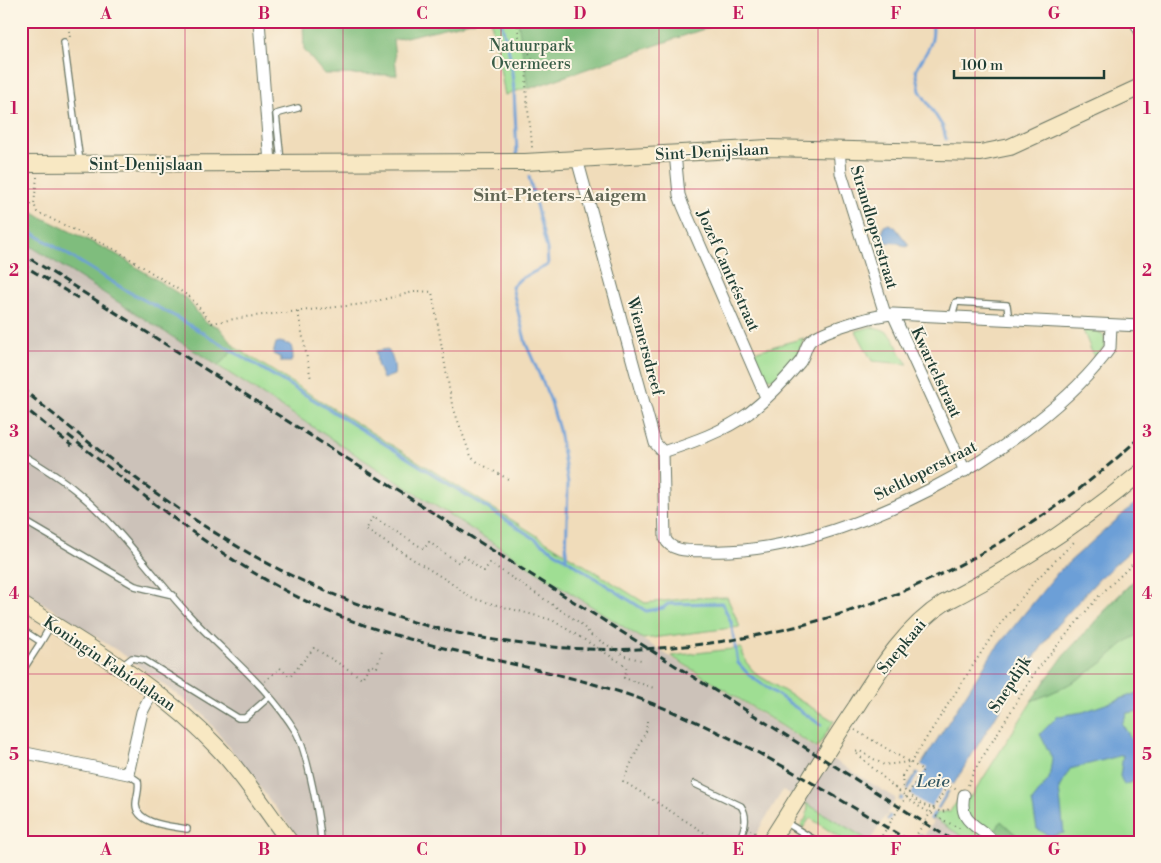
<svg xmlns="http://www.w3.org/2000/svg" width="1161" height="863" viewBox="0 0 1161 863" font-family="'Libre Bodoni',serif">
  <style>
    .industrial { fill: #ccc2b9 }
    .green { fill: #9fde93; stroke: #5f8e64 }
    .forest { fill: #7fbd7d; stroke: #4f7d58 }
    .water { fill: #6c9fd7; stroke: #466e86 }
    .pier { fill: #f0dcba }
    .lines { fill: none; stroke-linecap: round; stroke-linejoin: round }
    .stream { stroke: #6c9fd7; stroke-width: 3 }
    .lane-casing { stroke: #687563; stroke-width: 8 }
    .street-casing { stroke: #687563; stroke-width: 13 }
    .secondary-casing { stroke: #687563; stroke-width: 18 }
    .path { stroke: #687563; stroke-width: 2; stroke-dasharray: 1 4; stroke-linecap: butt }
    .lane { stroke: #fff; stroke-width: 5.5 }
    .street { stroke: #fff; stroke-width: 11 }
    .secondary { stroke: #f8e8c3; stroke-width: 16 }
    .rail { stroke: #1f3d34; stroke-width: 3; stroke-dasharray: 8 4; stroke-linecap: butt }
    .path-bridge { stroke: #687563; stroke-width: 2; stroke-dasharray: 1 4; stroke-linecap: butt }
    .grid { fill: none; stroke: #c2185b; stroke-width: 1; stroke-opacity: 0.55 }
    .labels { text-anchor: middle; stroke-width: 4; stroke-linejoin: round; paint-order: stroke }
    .park-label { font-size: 16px; fill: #395d47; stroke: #fcf5e5 }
    .street-label { font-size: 16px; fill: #1f3d34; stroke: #fcf5e5 }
    .neighbourhood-label { font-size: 18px; font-weight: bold; fill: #616654; stroke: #fcf5e5 }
    .water-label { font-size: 18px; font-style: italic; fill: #365a65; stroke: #fcf5e5 }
    .neatline { fill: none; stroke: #c2185b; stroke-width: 2 }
    .grid-label { font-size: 16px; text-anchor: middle; font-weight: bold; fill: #c2185b }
  </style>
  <rect width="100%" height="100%" fill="#fcf5e5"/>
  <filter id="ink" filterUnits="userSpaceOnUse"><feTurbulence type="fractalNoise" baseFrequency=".02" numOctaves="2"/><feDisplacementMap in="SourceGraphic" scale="10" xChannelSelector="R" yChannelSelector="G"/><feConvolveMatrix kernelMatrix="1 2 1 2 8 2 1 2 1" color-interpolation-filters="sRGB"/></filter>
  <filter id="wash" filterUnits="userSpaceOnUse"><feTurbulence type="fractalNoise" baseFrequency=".0096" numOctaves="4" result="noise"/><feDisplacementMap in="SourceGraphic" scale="20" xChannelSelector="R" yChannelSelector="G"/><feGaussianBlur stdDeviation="1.12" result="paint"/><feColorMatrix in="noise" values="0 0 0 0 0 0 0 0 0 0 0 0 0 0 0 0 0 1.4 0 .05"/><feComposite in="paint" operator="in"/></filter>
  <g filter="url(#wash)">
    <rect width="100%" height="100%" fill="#f0dcba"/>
    <path class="industrial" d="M21 240 629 631 898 800 889 814 884 818 870 841 783 790 751 842H302L203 714 124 655 21 589Z
      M933 818 971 842H920Z"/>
    <path class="green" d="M491 21H727L505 95Z
      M870 327C899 329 893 348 908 364L872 361 856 331Z
      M1083 330H1095L1103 335 1106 344 1096 357 1093 355Z
      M804 338 797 356 774 379 763 377 753 352Z
      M236 348 645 603 691 598 727 597 740 627 643 639 630 631 218 366Z
      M1140 574V842H971L933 818 936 813 950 811 960 798 972 796 1046 679 1109 605Z
      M741 648 746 662 756 674 834 721 817 748 671 656Z
      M804 802 870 841 869 842H840L842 839 810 818 803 828 801 825 806 818 808 807Z"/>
    <path class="forest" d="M303 21H475L393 40 397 75 324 74 304 50Z
      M518 21H727L528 89Z
      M25 205 37 215 116 254 187 299 205 322 219 327 236 348 218 366 21 240V211Z
      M1140 574V634C1125 640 1115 652 1103 662 1081 679 1057 692 1031 701L1065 654Z
      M1001 821 1024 842C1011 842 1004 842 995 832Z"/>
    <path class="water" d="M889 224 895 227 909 245 906 247 898 243 881 242 884 226Z
      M280 342 291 345 293 355 291 362H281V358L273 354 276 343Z
      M387 349C392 354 396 367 394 375L383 379 377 364 376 351Z
      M1140 499V542L1099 579 1057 625 1015 685 918 842H872L993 652 1059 571Z
      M1140 692V711L1127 713 1122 724 1137 748 1134 781 1124 785 1120 776 1123 755 1070 769 1059 788 1064 833 1050 836 1037 829 1032 801 1049 779 1052 758 1040 734 1058 716 1083 712Z"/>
    <path class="pier" d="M918 763 927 768 911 794 924 804 931 807 947 781 956 786 952 793 947 790 936 809 941 810 939 813 933 812 929 819 933 822 927 831 924 836 920 833 917 838 920 842H870L884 818 889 821 892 816 887 813 896 798 901 801 904 798 901 796 903 787 908 791 919 773 914 769Z"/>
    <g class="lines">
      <path class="stream" d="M501 21 510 56 514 90 517 154
        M932 21C936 44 926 51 916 70L920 91 943 127 946 139
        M529 177 547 249 548 265 520 279 512 287 526 344 550 399 559 430 568 483 566 558
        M23 227 127 291 178 318 319 403 492 511 646 611 663 608 668 604 722 603 731 622 738 663 749 675 821 725"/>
    </g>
  </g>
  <g filter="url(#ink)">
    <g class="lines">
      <defs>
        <path id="lane" d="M64 42 80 162
          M281 161 276 114 298 108
          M952 316 956 302 1007 305 1009 320
          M21 454C39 465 58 476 75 490 118 525 151 574 189 615 225 654 268 686 296 732 307 751 320 819 321 842
          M21 519 135 586 173 595
          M21 629 41 642 51 625
          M122 666 132 658 144 660 238 718H245L269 697
          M21 673 41 642
          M128 774 138 781C140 789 136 797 136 805 137 825 173 826 187 829
          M695 784 741 806C749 818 744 829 739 842
          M785 822 818 842
          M936 841 937 842"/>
        <path id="street" d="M259 21 270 163
          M1135 21 1140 31
          M839 149 841 173 885 314
          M675 153 679 195 683 206 766 397
          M577 159 655 443 663 452 665 538C671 554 696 550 710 551 836 556 1037 450 1110 348L1111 325
          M893 314 965 471
          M663 452C693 442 723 432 749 413 767 399 786 379 800 362 805 355 805 347 810 341 821 330 876 315 893 314L1140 326
          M21 752 128 774 142 712 154 689
          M964 795C958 824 978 824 994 842"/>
        <path id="secondary" d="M21 164 525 162 768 148 980 153 1010 147 1140 87
          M21 604C90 648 162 688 218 748 245 776 266 811 290 842
          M770 842C799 797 826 751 856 707 880 669 905 628 944 603 1016 566 1078 525 1140 473"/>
      </defs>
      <use href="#lane" class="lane-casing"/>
      <use href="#street" class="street-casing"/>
      <use href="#secondary" class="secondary-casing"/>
      <path class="path" d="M68 21 70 38
        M517 21 519 36 532 58C519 79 532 124 532 149
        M37 177 34 204 37 212 116 250 190 297 212 323 245 317 364 304 418 291 432 292 452 404 468 449 472 458 479 463 508 479
        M21 205 34 204
        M298 312 311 379
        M580 637 552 620 471 598 448 581 366 530 373 517 424 549 429 542 459 563 464 556 484 571 490 563 580 623 591 635
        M625 656 641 660
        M623 664 627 669 624 678 654 688
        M265 681 280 668 290 677 314 648 362 678 370 665 377 667 383 648
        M647 721 646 731 623 781 719 842
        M855 730 923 770 878 842
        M902 776 997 628 1036 580 1076 540
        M968 785 974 771 1036 671 1099 596 1140 557
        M895 788 855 752 860 751 884 765 909 762
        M945 821 961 829
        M750 830 759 835
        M912 842 948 785 957 790"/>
      <use href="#lane" class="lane"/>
      <use href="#street" class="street"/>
      <use href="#secondary" class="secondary"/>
      <path class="rail" d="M21 253 955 842
        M21 264 78 298
        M21 388C110 460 201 534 305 582 587 712 916 649 1140 437
        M21 405 72 446
        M68 435C148 499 225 564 318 607 414 650 520 660 620 692 724 726 817 786 911 842"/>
      <path class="path-bridge" d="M591 635 625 656
        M580 637 623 664
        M902 776 903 789 921 804 942 812 952 808
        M895 788 918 806 945 821"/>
    </g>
  </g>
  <path class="grid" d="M185 21V842M343 21V842M501 21V842M659 21V842M818 21V842M975 21V842M21 189H1140M21 351H1140M21 512H1140M21 674H1140"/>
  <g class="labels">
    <g class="park-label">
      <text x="531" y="51">Natuurpark<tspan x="531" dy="18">Overmeers</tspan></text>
    </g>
    <g class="street-label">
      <text transform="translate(712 151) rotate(-3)" y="6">Sint-Denijslaan</text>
      <text x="146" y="170">Sint-Denijslaan</text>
      <text transform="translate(875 227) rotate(73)" y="6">Strandloperstraat</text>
      <text transform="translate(729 270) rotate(66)" y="6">Jozef Cantréstraat</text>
      <text transform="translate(646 346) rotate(75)" y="6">Wiemersdreef</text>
      <text transform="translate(937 372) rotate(65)" y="6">Kwartelstraat</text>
      <text transform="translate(925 470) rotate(-27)" y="6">Steltloperstraat</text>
      <text transform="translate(901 646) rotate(-50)" y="6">Snepkaai</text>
      <text transform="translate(110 663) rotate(34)" y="6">Koningin Fabiolalaan</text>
      <text transform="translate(1009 684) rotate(-57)" y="6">Snepdijk</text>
    </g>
    <g class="neighbourhood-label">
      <text x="560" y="201">Sint-Pieters-Aaigem</text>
    </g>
    <g class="water-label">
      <text x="933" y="787">Leie</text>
    </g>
  </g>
  <rect width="1161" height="863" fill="none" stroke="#fcf5e5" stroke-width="55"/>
  <path d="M954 70v8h150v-8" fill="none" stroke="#1f3d34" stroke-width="2.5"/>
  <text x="961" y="70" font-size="15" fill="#1f3d34" stroke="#fcf5e5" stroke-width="4" paint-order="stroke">100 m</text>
  <rect x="28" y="28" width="1106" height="808" class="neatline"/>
  <g class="grid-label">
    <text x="106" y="19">A</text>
    <text x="264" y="19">B</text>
    <text x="422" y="19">C</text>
    <text x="580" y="19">D</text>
    <text x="738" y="19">E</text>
    <text x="896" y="19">F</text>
    <text x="1054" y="19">G</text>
    <text x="14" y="114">1</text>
    <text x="1147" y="114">1</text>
    <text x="14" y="276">2</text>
    <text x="1147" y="276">2</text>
    <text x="14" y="437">3</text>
    <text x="1147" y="437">3</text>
    <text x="14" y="599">4</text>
    <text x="1147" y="599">4</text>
    <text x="14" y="760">5</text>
    <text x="1147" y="760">5</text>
    <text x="106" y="855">A</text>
    <text x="264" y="855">B</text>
    <text x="422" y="855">C</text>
    <text x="580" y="855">D</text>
    <text x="738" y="855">E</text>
    <text x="896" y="855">F</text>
    <text x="1054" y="855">G</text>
  </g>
</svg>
